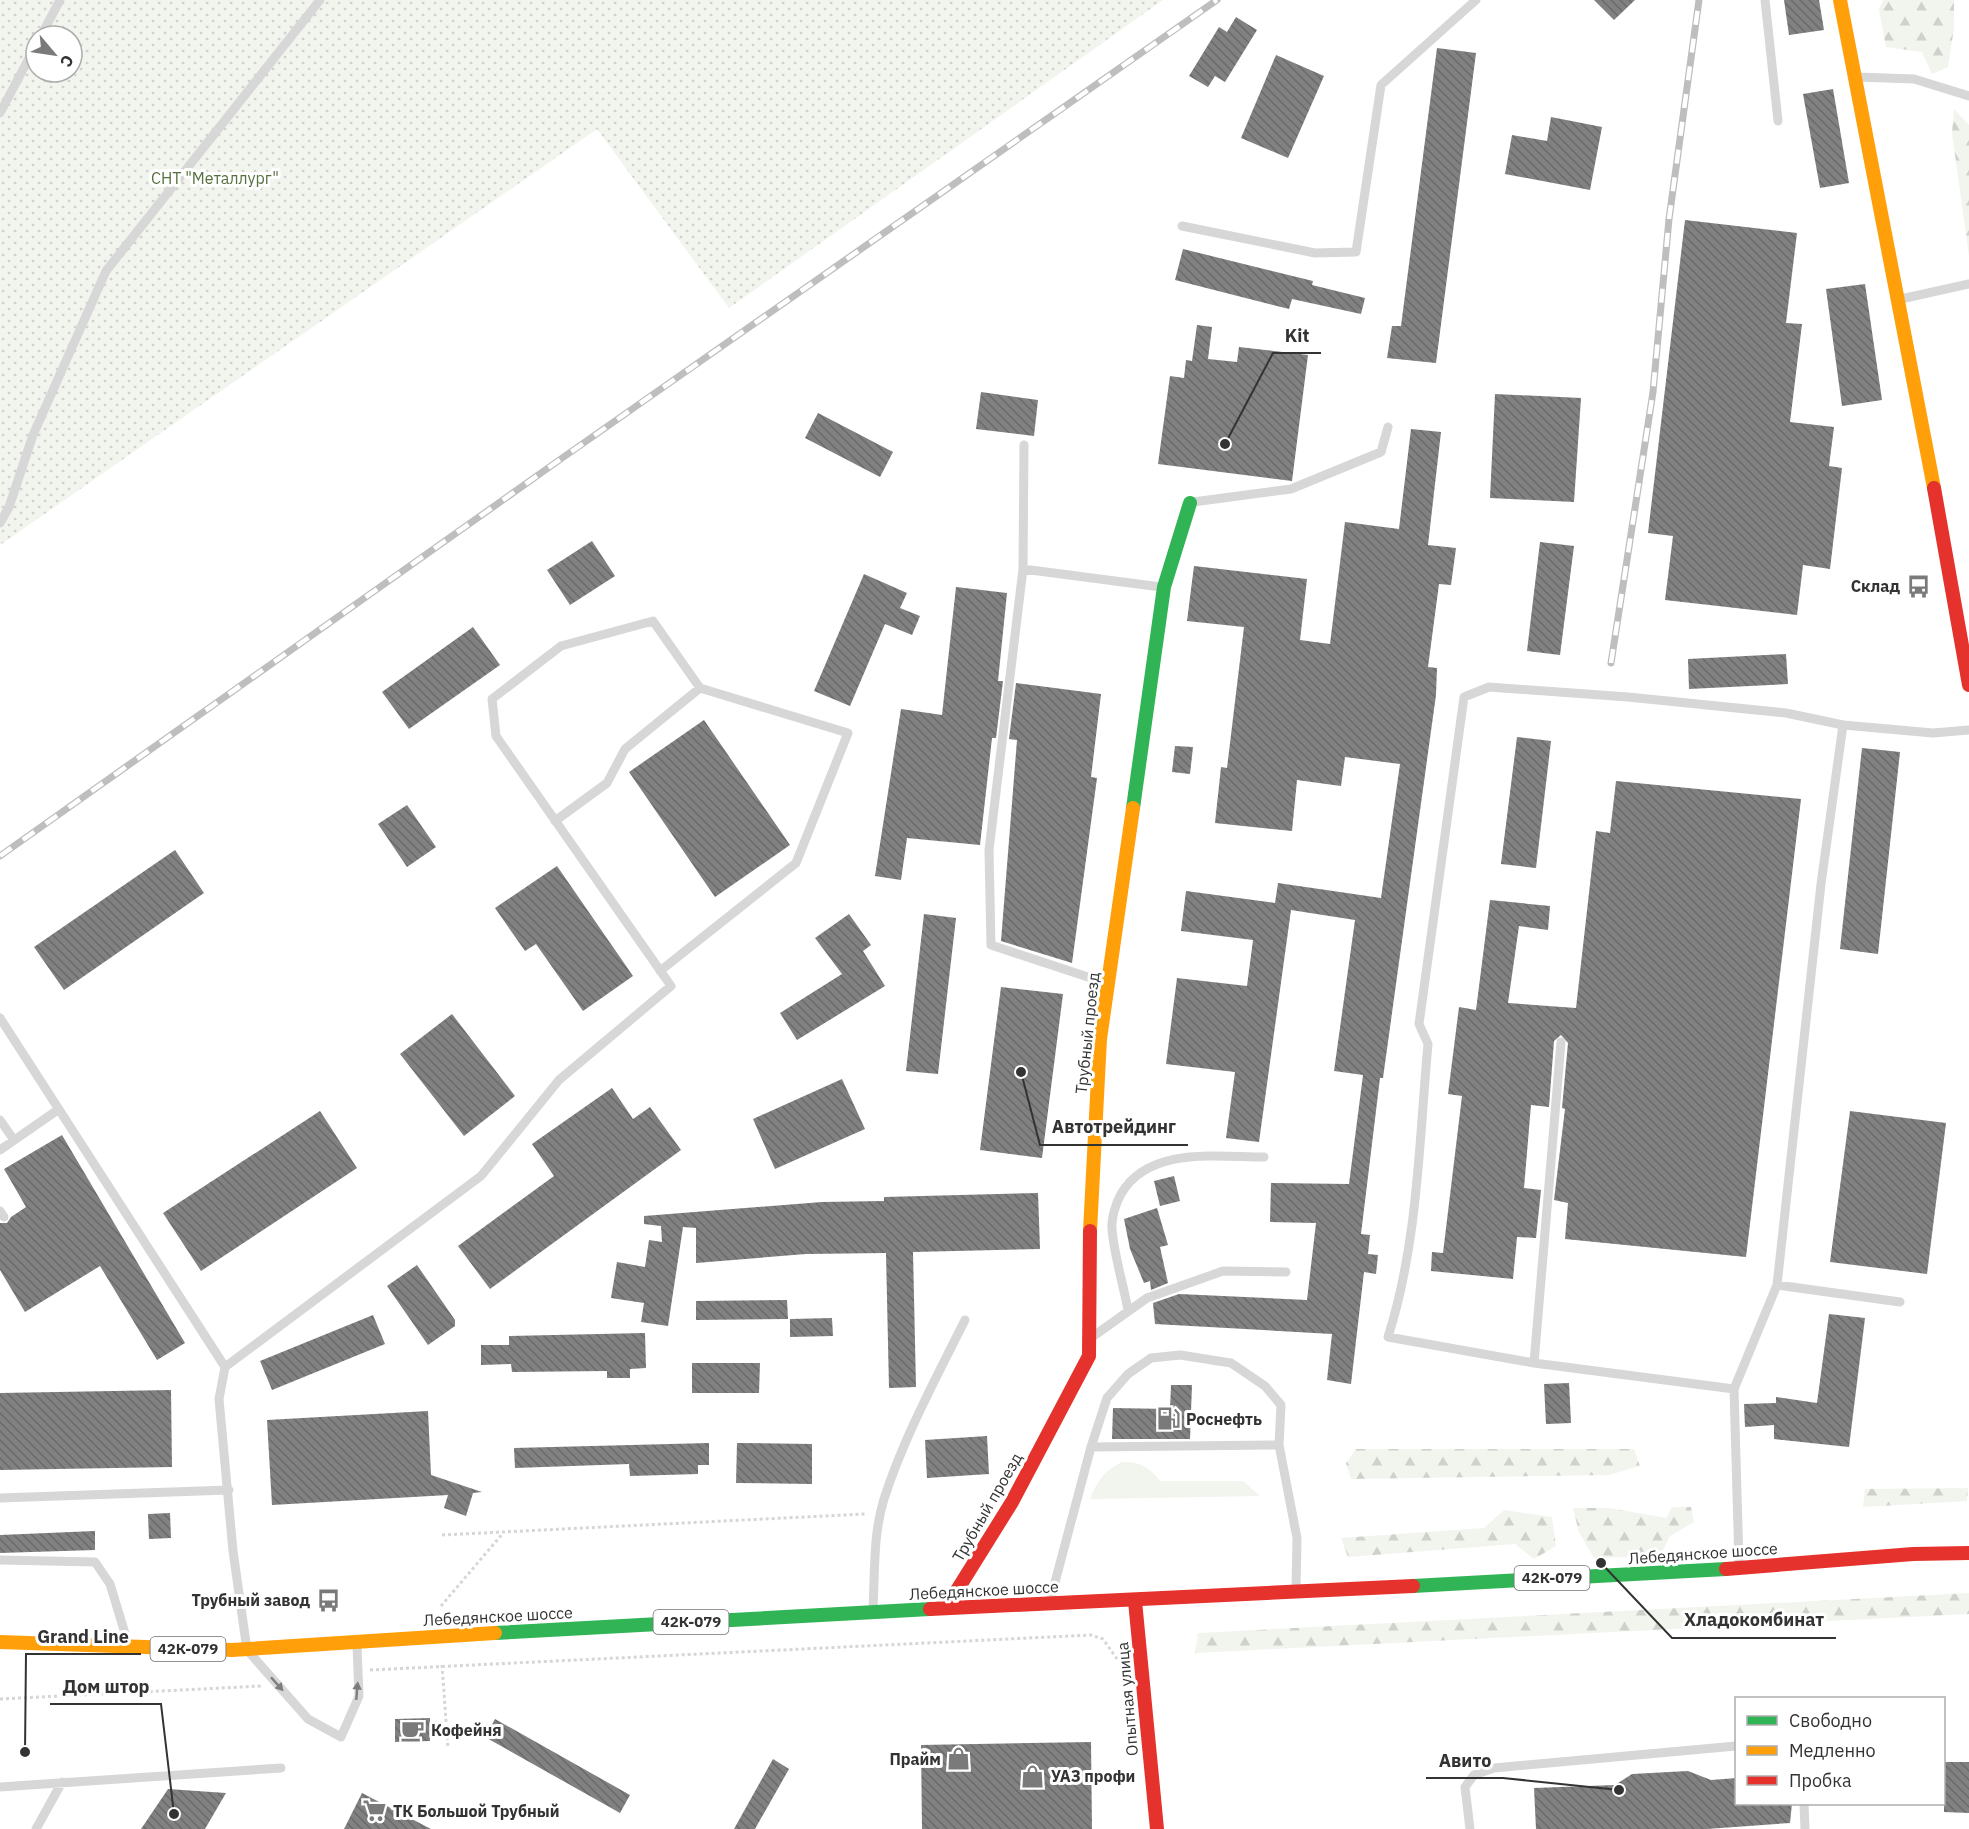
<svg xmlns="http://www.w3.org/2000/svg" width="1969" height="1829" viewBox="0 0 1969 1829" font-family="'IBM Plex Sans',sans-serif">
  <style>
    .grass { fill: #f1f5ed }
    .forest { fill: url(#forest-firs) }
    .garden { fill: url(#garden-dots); fill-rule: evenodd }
    .building { fill: url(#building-back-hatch) }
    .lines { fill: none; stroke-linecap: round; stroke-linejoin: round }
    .path { stroke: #d6d6d6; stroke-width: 3; stroke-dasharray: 3 3; stroke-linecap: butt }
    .lane { stroke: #d7d7d7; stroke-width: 9 }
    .fast { stroke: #30b455; stroke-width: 14 }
    .slow { stroke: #ff9f0a; stroke-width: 14 }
    .jam { stroke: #e5322d; stroke-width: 14 }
    .rail-casing { stroke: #bebebe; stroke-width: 7 }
    .rail { stroke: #fff; stroke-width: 4.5; stroke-dasharray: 14; stroke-linecap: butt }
    .oneway { fill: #7d7d7d }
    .labels { text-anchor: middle; stroke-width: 6; stroke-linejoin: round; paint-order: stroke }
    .shield { fill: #fff; stroke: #707070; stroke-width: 1.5 }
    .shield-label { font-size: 15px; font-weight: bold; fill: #333 }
    .park-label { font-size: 16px; fill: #56703f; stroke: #fff }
    .poi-label { font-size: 16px; font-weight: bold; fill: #333; stroke: #fff; text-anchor: start }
    .street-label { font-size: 16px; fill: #333; stroke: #fff }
    .leader { fill: none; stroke: #333; stroke-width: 2 }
    .callout-dot { fill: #333; stroke: #fff; stroke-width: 2 }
    .callout-label { font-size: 18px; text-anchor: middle; font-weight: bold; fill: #333; stroke: #fff; stroke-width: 6; stroke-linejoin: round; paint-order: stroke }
  </style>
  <defs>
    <pattern id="forest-firs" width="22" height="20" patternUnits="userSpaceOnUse" patternTransform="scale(1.5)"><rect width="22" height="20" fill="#f1f5ed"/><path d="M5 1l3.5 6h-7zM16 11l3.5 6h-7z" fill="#cfd2cc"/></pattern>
    <pattern id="garden-dots" width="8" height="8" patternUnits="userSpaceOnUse" patternTransform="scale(1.5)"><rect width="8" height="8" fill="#f1f5ed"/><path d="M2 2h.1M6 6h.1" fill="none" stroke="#cfd2cc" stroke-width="1.8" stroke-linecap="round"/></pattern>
    <pattern id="building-back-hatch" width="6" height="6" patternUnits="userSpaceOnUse" patternTransform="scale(1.5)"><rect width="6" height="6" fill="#818181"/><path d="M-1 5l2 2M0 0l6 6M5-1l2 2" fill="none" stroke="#6a6a6a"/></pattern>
  </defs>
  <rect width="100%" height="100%" fill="#fff"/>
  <path class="grass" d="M1122 1462C1141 1462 1149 1467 1160 1481H1243L1260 1496 1090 1499C1098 1480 1104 1471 1122 1462Z"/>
  <path class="forest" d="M1883 0H1954V28L1948 67 1932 74 1922 52 1886 47 1879 10Z
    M1954 109 1969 125V256L1952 133Z
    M1356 1449H1634L1640 1466 1609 1475 1351 1479 1346 1463Z
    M1968 1488 1967 1501 1863 1507 1865 1489Z
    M1672 1507H1691L1694 1522 1670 1536 1660 1556 1594 1558 1579 1532 1573 1508H1610L1666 1518Z
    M1504 1510 1552 1517 1556 1546 1534 1559 1515 1544 1348 1557 1341 1538 1484 1528Z
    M1969 1593V1614L1195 1653 1198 1633Z"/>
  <path class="garden" d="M0 0H1163L729 308 597 129 0 545ZM36 36H72V72H36Z"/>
  <path class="building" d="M1594 0H1635L1614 20Z
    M1784 0H1819L1824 30 1789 35Z
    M1236 17 1257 30 1225 82 1215 76 1208 87 1189 76 1219 27 1227 32Z
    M1437 48 1476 53 1436 363 1387 358 1392 326H1401Z
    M1276 55 1324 76 1288 158 1241 138Z
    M1833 89 1849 183 1820 188 1803 94Z
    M1551 117 1602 127 1590 190 1505 174 1512 135 1547 141Z
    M1685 220 1797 233 1786 323 1802 324 1790 422 1834 427 1829 466 1842 468 1830 569 1803 565 1797 615 1665 600 1673 536 1648 533Z
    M1183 249 1313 281 1312 285 1365 298 1361 314 1292 299 1289 309 1175 280Z
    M1865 284 1882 400 1842 406 1826 289Z
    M1197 325 1212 327 1208 359 1237 362 1239 347 1308 355 1292 481 1158 464 1170 376 1184 378 1186 360 1192 361Z
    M981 392 1038 400 1034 436 976 429Z
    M1495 394 1581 398 1574 502 1490 498Z
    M818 413 893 452 880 477 805 438Z
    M1411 429 1441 432 1428 545 1456 548 1451 585 1439 584 1428 667 1437 668 1436 695 1383 1078H1380L1361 1234 1370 1235 1368 1254 1378 1255 1376 1274 1364 1272 1351 1384 1327 1380 1332 1334 1155 1324 1153 1303 1179 1294 1307 1300 1316 1223 1270 1222 1271 1183 1349 1184 1363 1075 1334 1071 1355 920 1291 910 1259 1142 1226 1138 1235 1072 1166 1064 1177 978 1247 986 1253 940 1181 931 1186 891 1275 903 1278 883 1381 898 1400 764 1345 757 1341 786 1297 780 1292 831 1215 823 1221 767 1227 768 1244 627 1187 621 1194 566 1307 579 1300 640 1330 644 1345 522 1399 529Z
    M592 541 615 576 570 605 547 570Z
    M1540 542 1574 546 1560 655 1527 651Z
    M864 574 907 593 900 608 920 616 912 635 885 624 850 706 814 691Z
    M956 587 1007 593 998 681H1003L996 738H992L980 845 907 838 901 880 875 876 901 709 942 715Z
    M473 627 500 665 409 729 382 692Z
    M1786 654 1788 684 1689 689 1688 659Z
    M1016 683 1101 694 1091 777 1097 778 1072 963 1001 941 1017 740 1009 739Z
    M704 720 790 845 715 897 629 772Z
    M1517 737 1551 741 1536 868 1501 864Z
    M1175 746 1193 747 1190 774 1172 772Z
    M1862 748 1900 752 1878 954 1840 949Z
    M1616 781 1801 799 1746 1257 1565 1239 1568 1203 1554 1200 1565 1109 1562 1108 1568 1043 1561 1035 1554 1041 1549 1107 1531 1105 1524 1188 1541 1190 1536 1238 1517 1237 1513 1279 1431 1271 1432 1252 1443 1253 1462 1096 1448 1094 1459 1007 1476 1010 1490 900 1550 906 1548 930 1519 926 1508 1003 1576 1008 1596 831 1610 833Z
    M407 805 436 847 407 867 378 824Z
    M175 850 204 893 64 990 34 947Z
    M557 866 633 976 583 1011 536 944 525 951 495 908Z
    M849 914 871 945 863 951 885 986 797 1040 780 1013 842 974 815 938Z
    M924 914 956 918 938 1074 906 1071Z
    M1001 987 1063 994 1042 1158 980 1150Z
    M452 1014 515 1096 464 1136 400 1054Z
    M842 1079 865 1129 775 1169 753 1119Z
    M612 1088 633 1119 650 1107 681 1150 490 1289 458 1246 554 1176 532 1144Z
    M320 1111 357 1168 201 1271 163 1213Z
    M1850 1111 1946 1123 1927 1274 1830 1262Z
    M62 1135 185 1343 157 1360 100 1266 25 1312 0 1270V1223H7L11 1217 26 1207 4 1169Z
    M1174 1176 1180 1201 1160 1206 1154 1181Z
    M1038 1193 1040 1249 913 1252 916 1387 889 1388 886 1253 806 1254 696 1263V1228L683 1227 668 1326 641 1322 644 1303 611 1298 617 1262 645 1267 649 1240 662 1242 661 1226 644 1224V1216L822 1202 884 1201V1197Z
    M1157 1208 1168 1245 1160 1247 1168 1283 1151 1290 1150 1281 1144 1283 1130 1249 1124 1219Z
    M417 1265 455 1320V1326L428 1345 387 1286Z
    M787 1300 788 1319 696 1320V1301Z
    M1829 1314 1865 1318 1849 1447 1774 1439V1425L1745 1427 1744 1404 1776 1403V1397L1817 1403Z
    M373 1315 385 1344 272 1390 260 1361Z
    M832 1318 833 1336 790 1337V1319Z
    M645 1333 646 1368 630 1369V1378H607V1371L512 1372 511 1364 481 1365V1345H509V1336Z
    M692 1363H760L759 1393H692Z
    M1569 1383 1571 1423 1546 1424 1544 1384Z
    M1171 1385H1192L1190 1439H1112L1113 1408 1170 1409Z
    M171 1390 172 1467 0 1470V1393Z
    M428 1411 431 1475 482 1492 473 1493 466 1516 444 1508 448 1495 272 1505 267 1420Z
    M987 1436 989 1474 927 1478 925 1440Z
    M709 1443V1465H698V1474L630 1476 629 1464 515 1468 514 1448Z
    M737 1443 812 1444V1484L736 1483Z
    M170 1513 171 1538 149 1539 148 1514Z
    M95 1531V1550L0 1553V1535Z
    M430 1718V1741L395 1742V1719Z
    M495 1719 630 1795 620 1813 485 1737Z
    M1091 1742 1092 1829H922L921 1745Z
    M773 1759 789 1769 755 1829H734Z
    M1944 1762H1969V1813L1944 1812Z
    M1688 1771 1711 1780 1737 1778V1803H1792L1790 1823 1707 1829H1536L1534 1788 1615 1785 1632 1774Z
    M168 1789 226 1793 205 1829H141Z
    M362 1793 431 1829H344Z"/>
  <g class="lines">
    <path class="path" d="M442 1535 865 1514
      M441 1606 504 1532
      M442 1665 448 1748
      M370 1670 1091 1635 1103 1639 1117 1659
      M0 1699 262 1686"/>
    <path class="lane" d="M1765 0 1778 121
      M41 36 60 0
      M1857 77 1914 79 1969 96
      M0 113 36 45
      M1182 226 1315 253 1356 252 1381 85 1476 0
      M1901 299 1969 284
      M1024 445 1023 569 989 850 991 945 1106 983
      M1193 502 1291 489 1381 452 1388 427
      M0 523 9 507 33 435 106 271 320 0
      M1023 569 1161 587
      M555 821 607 783 625 749 700 688 848 733 796 863 660 971
      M0 1018 225 1367 219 1399 233 1551 247 1650 308 1719 341 1737 359 1696 357 1646
      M1561 1042 1534 1363 1734 1389 1739 1563
      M0 1120 14 1140
      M0 1150 59 1109
      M0 1211 4 1217
      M1777 1285 1821 884 1843 725 1933 733 1969 730
      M1128 1310C1123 1283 1114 1255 1112 1229 1111 1218 1116 1203 1121 1194 1149 1146 1217 1157 1264 1157
      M1095 1335 1147 1298 1223 1271 1286 1272
      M1534 1363 1388 1337C1418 1243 1419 1142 1428 1044L1419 1024 1464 697 1489 687 1628 697 1786 713 1843 725
      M225 1367 481 1176 559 1080 671 986 496 736 492 699 561 646 653 621 700 688
      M1734 1389 1777 1285 1900 1302
      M1091 1447 1107 1398 1128 1374 1151 1358 1180 1355 1231 1363 1265 1386 1281 1405 1279 1445
      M0 1498 229 1490
      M0 1560 95 1562 110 1584 127 1640
      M1050 1601 1091 1447 1279 1445 1297 1538 1296 1589
      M873 1608C875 1572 873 1534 884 1499 904 1437 936 1378 965 1320
      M0 1787 281 1768
      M1804 1804 1805 1829
      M36 1829 62 1782
      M1470 1829 1465 1787 1474 1775 1494 1768 1736 1746"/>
    <path class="fast" d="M1133 808 1164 587 1190 503
      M1413 1586 1726 1569
      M495 1633 930 1609"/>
    <path class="slow" d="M1840 0 1934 488
      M1090 1231 1100 1039 1133 808
      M0 1642 232 1650 495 1633"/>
    <path class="jam" d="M1934 488 1969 685
      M1726 1569 1913 1554 1969 1553
      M1135 1601 1157 1829
      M946 1608 1012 1502 1089 1356 1090 1231
      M930 1609 1413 1586"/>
    <defs>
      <path id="rail" d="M1611 663 1653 392 1669 219 1699 0
        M0 856 565 456 1217 0"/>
    </defs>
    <use href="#rail" class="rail-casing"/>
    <use href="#rail" class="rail"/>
  </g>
  <defs><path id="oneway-solid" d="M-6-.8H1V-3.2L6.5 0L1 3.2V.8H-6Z" transform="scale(1.5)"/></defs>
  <g class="oneway">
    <use href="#oneway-solid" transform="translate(277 1684) rotate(48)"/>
    <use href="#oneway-solid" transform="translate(357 1691) rotate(-85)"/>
  </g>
  <defs>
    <symbol id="bus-bare" viewBox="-9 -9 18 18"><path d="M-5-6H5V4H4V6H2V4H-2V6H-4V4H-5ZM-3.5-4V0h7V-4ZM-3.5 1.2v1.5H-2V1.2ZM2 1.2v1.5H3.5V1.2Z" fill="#7a7a7a" stroke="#fff" stroke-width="2.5" paint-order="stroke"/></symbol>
    <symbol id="fuel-bare" viewBox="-9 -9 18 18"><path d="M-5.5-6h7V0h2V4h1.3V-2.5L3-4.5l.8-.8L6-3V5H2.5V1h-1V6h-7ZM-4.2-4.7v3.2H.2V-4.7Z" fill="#7a7a7a" stroke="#fff" stroke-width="2.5" paint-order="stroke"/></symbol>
    <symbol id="cafe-bare" viewBox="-9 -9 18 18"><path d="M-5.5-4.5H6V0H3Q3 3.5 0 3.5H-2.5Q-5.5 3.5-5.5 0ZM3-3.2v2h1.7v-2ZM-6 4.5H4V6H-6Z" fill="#7a7a7a" stroke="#fff" stroke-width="2.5" paint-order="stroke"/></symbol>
    <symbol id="shop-bare" viewBox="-9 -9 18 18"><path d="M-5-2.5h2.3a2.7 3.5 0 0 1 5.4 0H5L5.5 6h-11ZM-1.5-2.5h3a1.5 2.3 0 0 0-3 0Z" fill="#7a7a7a" stroke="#fff" stroke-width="2.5" paint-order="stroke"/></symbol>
    <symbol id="supermarket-bare" viewBox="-9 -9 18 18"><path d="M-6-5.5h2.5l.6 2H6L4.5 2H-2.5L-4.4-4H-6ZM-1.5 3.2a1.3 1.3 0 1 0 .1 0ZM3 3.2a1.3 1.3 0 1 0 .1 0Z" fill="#7a7a7a" stroke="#fff" stroke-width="2.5" paint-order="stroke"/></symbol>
  </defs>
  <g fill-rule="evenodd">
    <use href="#bus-bare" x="1902" y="570" width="33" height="33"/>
    <use href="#fuel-bare" x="1152" y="1402" width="33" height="33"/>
    <use href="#bus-bare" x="312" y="1584" width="33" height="33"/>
    <use href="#cafe-bare" x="396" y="1714" width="33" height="33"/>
    <use href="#shop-bare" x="942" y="1742" width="33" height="33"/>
    <use href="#shop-bare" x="1016" y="1760" width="33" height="33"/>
    <use href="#supermarket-bare" x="358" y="1794" width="33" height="33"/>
  </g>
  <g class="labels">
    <g class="shield">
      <rect x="1514.5" y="1566" width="75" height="24" rx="4.5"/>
      <rect x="653.5" y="1610" width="75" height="24" rx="4.5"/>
      <rect x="150.5" y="1637" width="75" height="24" rx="4.5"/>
    </g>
    <g class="shield-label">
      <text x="1552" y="1583">42К-079</text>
      <text x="691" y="1627">42К-079</text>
      <text x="188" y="1654">42К-079</text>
    </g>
    <g class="park-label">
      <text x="215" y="184">СНТ "Металлург"</text>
    </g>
    <g class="poi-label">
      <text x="1900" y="592" text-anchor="end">Склад</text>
      <text x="1186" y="1425">Роснефть</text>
      <text x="310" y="1606" text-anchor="end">Трубный завод</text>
      <text x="431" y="1736">Кофейня</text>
      <text x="941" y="1765" text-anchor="end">Прайм</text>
      <text x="1051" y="1782">УАЗ профи</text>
      <text x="393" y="1817">ТК Большой Трубный</text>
    </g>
    <g class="street-label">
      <text transform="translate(1087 1033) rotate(-84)" y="6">Трубный проезд</text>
      <text transform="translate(987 1507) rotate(-60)" y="6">Трубный проезд</text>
      <text transform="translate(1703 1553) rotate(-4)" y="6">Лебедянское шоссе</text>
      <text transform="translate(984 1590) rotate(-3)" y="6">Лебедянское шоссе</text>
      <text transform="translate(498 1616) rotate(-3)" y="6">Лебедянское шоссе</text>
      <text transform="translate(1127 1699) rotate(-95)" y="6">Опытная улица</text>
    </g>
  </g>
  <path class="leader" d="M1225 444L1273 353H1321M1021 1072L1040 1145H1188M1601 1563L1672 1638H1836M25 1752L26 1654H141M174 1814L161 1704H50M1619 1790L1503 1778H1426"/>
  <g class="callout-dot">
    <circle cx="1225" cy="444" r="6"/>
    <circle cx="1021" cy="1072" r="6"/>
    <circle cx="1601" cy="1563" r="6"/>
    <circle cx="25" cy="1752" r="6"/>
    <circle cx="174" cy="1814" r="6"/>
    <circle cx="1619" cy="1790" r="6"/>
  </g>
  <g class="callout-label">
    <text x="1297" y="342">Kit</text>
    <text x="1114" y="1133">Автотрейдинг</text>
    <text x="1754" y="1626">Хладокомбинат</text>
    <text x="83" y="1643">Grand Line</text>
    <text x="106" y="1693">Дом штор</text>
    <text x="1465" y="1767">Авито</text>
  </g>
  <rect x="1735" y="1697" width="210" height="108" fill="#ffffff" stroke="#adadad" stroke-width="1.5"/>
  <rect x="1747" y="1716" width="30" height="9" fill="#30b455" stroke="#adadad" stroke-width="1.5"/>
  <text x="1789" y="1727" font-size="18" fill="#333333">Свободно</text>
  <rect x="1747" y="1746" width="30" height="9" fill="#ff9f0a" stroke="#adadad" stroke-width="1.5"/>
  <text x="1789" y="1757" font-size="18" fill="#333333">Медленно</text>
  <rect x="1747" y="1776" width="30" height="9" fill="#e5322d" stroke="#adadad" stroke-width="1.5"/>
  <text x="1789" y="1787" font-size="18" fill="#333333">Пробка</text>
  <g transform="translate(54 54) rotate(119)"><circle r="28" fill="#ffffff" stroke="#adadad" stroke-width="1.5"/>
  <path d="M0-4.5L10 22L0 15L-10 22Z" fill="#7a7a7a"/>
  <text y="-9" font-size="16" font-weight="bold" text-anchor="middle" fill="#333333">С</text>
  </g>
</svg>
